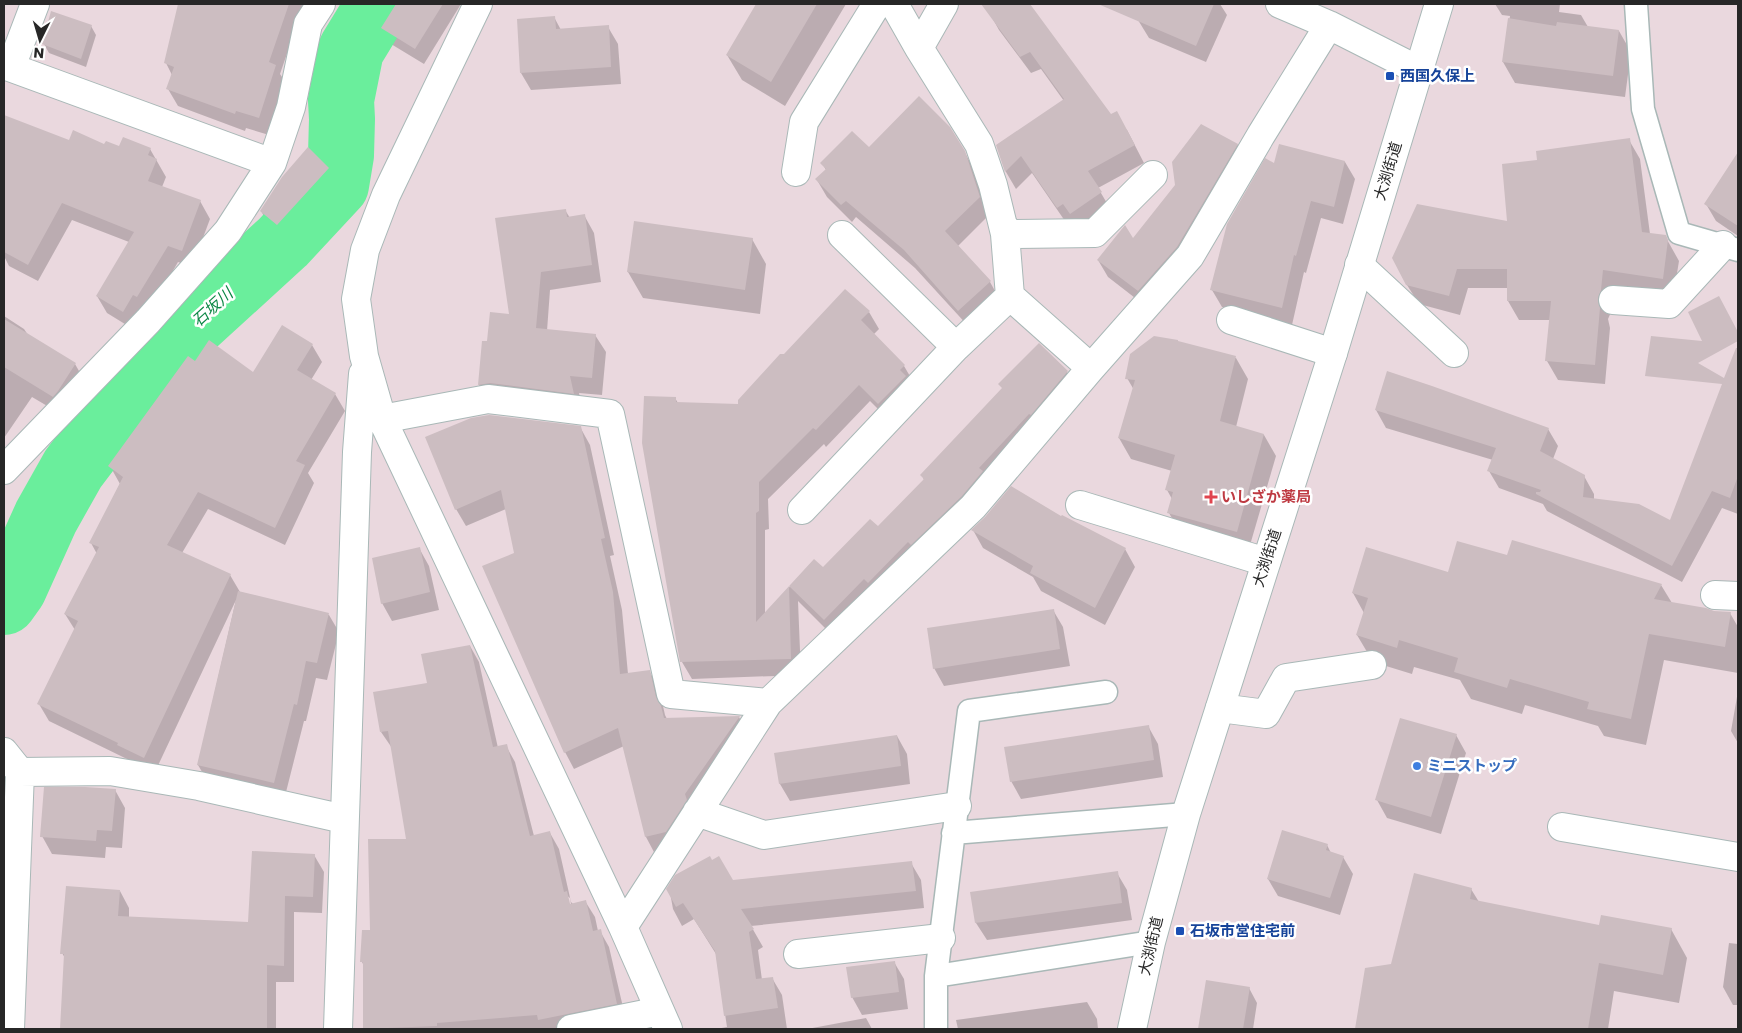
<svg xmlns="http://www.w3.org/2000/svg" width="1742" height="1033" viewBox="0 0 1742 1033" font-family="Poppins,'Noto Sans JP',sans-serif">
  <style>
    .shadow { fill: #0003; fill-rule: evenodd }
    .lines { fill: none; stroke-linecap: round; stroke-linejoin: round }
    .river { stroke: #6aee9c; stroke-width: 66 }
    .building { fill: #ccbdc1 }
    .lane-casing { stroke: #a9b8b7; stroke-width: 25 }
    .street-casing { stroke: #a9b8b7; stroke-width: 30 }
    .secondary-casing { stroke: #a9b8b7; stroke-width: 30 }
    .lane { stroke: #fff; stroke-width: 22 }
    .street { stroke: #fff; stroke-width: 28 }
    .secondary { stroke: #fff; stroke-width: 28 }
    .transit-dot { fill: #1a4fb4; stroke: #fff; stroke-width: 2 }
    .health-dot { fill: #e0444e; stroke: #fff; stroke-width: 2 }
    .shop-dot { fill: #3f7fe0; stroke: #fff; stroke-width: 2 }
    .labels { text-anchor: middle; stroke-width: 5; stroke-linejoin: round; paint-order: stroke }
    .transit-label { font-size: 15px; font-weight: bold; fill: #164399; stroke: #fff; text-anchor: start }
    .street-label { font-size: 15px; fill: #272727; stroke: #fff }
    .health-label { font-size: 15px; font-weight: bold; fill: #be3a42; stroke: #fff; text-anchor: start }
    .shop-label { font-size: 15px; font-weight: bold; fill: #366cbe; stroke: #fff; text-anchor: start }
    .water-label { font-size: 16px; font-style: italic; fill: #0d8846; stroke: #fff }
  </style>
  <rect width="100%" height="100%" fill="#ead8de"/>
  <path class="shadow" d="M179 4H301L303 7 280 74 286 83 269 135 246 128 245 131 178 106 168 89 172 75 166 63Z
    M389 4H461L424 64 391 44 382 28 395 8Z
    M757 4H846L785 106 742 80 727 55Z
    M1001 4H1029L1110 116 1127 130 1144 163 1098 188 1111 210 1081 231 1067 224 1032 173 1016 189 1006 172 997 145 1064 101 1041 69 1031 73 999 30 989 12Z
    M1109 4H1220L1227 15 1206 62 1149 38 1138 20 1111 8Z
    M1495 4H1560L1559 12 1581 15 1588 27 1619 31 1631 52 1625 97 1515 83 1503 62 1510 16 1502 15Z
    M554 17 561 30 608 27 618 44 621 84 531 90 521 73Z
    M91 26 96 35 86 67 49 53 44 44Z
    M4 116 70 142 120 148 150 149 166 177 162 187 200 201 210 219 192 267 178 262 148 314 133 329 107 313 97 296 129 242 72 220 38 281 9 266 4 256Z
    M1629 140 1640 159 1650 234 1665 236 1679 261 1673 298 1612 310 1608 319 1610 328 1605 384 1558 380 1547 361 1550 320H1519L1508 301V288H1468L1460 315 1419 304 1407 285 1509 222 1539 161Z
    M1237 144 1247 162 1148 308 1108 277 1098 260 1133 240Z
    M869 149 964 151 974 170 989 215 957 247 990 282 1000 300 969 327 915 268 856 217 852 222 827 197 817 180 826 170 822 163Z
    M1734 160 1738 163V236L1716 221 1706 204Z
    M1345 162 1355 179 1343 224 1321 218 1306 273 1304 272 1292 325 1222 307 1212 290 1275 165Z
    M328 168 338 186 288 241 271 228 261 211Z
    M565 210 570 218 584 215 594 233 601 282 550 290 547 331 595 335 606 352 602 395 579 393 583 411 489 402 479 385 488 343 510 315Z
    M752 239 766 264 760 314 643 298 628 272Z
    M869 312 879 329 873 335 904 366 914 383 889 420 870 401 826 447 824 444 768 499 769 529 765 530V614L814 560 823 569 878 528 924 480 922 475 1003 389 1000 384 1067 372 1076 389 834 637 798 601 801 675 692 679 682 662 675 398 678 403 739 406 784 356Z
    M4 316 24 329 28 335 75 364 87 385 66 417 32 397 4 438Z
    M1179 343 1236 358 1248 379 1236 427 1264 435 1276 456 1248 552 1181 534 1169 513 1172 499 1167 490 1172 471 1131 459 1119 438 1134 390 1127 378Z
    M312 345 322 362 311 380 335 394 345 411 308 473 314 483 285 545 208 509 182 553 230 575 240 592 329 615 339 632 327 680 316 678 306 721H304L284 800 208 782 198 765 236 600 154 774 129 762 127 759 49 721 39 704 75 630 65 614 97 554 91 543 120 484 110 466 195 362 253 374Z
    M1731 363 1738 367V514L1722 508 1682 582 1547 511 1543 504 1499 488 1489 471 1493 460 1386 428 1376 410 1548 429 1558 446 1553 459 1584 476 1594 494V500L1671 522Z
    M580 427 590 445 614 555 610 556 622 610 628 674 649 671 659 688 665 715 667 719 739 717 748 734 655 854 646 837 624 746 574 769 565 752 506 509 466 526 456 509Z
    M1062 517 1125 549 1135 567 1105 625 1041 591 1033 577 983 548 973 530Z
    M419 548 429 566 439 610 392 621 382 603Z
    M1508 556 1661 585 1672 603 1714 612 1730 613 1738 627V673L1664 660 1646 745 1604 736 1598 726 1525 705 1522 714 1471 699 1460 680 1414 667 1412 674 1373 662 1357 635 1364 613 1353 593 1448 574Z
    M1053 610 1063 627 1070 666 944 686 934 668Z
    M470 646 479 662 498 748 506 746 515 762 534 836 550 833 559 849 571 902 573 904 585 901 595 917 598 931H600L609 947 626 1020 579 1029H365L364 966 362 962 363 931 371 932 408 840 392 748 381 732 428 684ZM566 895 570 898 572 910Z
    M1738 691V743L1731 731Z
    M1148 726 1158 744 1163 777 1021 799 1011 781Z
    M1456 735 1466 753 1441 834 1387 818 1377 800Z
    M897 736 907 754 910 784 790 801 780 784 776 754Z
    M115 790 125 808 122 848 106 847 105 858 52 854 42 836Z
    M1327 845 1331 853 1343 857 1353 874 1340 915 1278 896 1268 879Z
    M314 855 324 872 322 913 294 912V982H276V1029H61L65 958 62 953 120 891 129 908V918L249 924Z
    M911 863 921 880 924 908 751 926 763 947 758 950 762 980 772 978 782 995 787 1029H716L727 1027 716 954 694 919 682 926 673 909 669 887Z
    M1117 873 1127 890 1132 920 987 940 976 923 972 893Z
    M1471 889 1479 902 1600 926 1671 929 1687 958 1679 1003 1614 991 1608 1029H1357L1366 970 1392 965Z
    M1729 943 1738 944V1005H1733L1723 987Z
    M894 962 904 979 908 1009 862 1015 852 997Z
    M1207 981 1249 988 1257 1003 1253 1029H1199Z
    M1087 1002 1097 1019 1098 1029H958L956 1020Z
    M866 1018 872 1029H807Z"/>
  <g class="lines">
    <path class="river" d="M4 602 14 588 46 517 73 469 138 383 179 337 283 242 336 185 341 155 342 119 341 100 351 50 379 4"/>
  </g>
  <path class="building" d="M178 4H289L269 62 276 65 259 118 236 111 235 114 166 89 174 67 164 63Z
    M396 4H443L415 49 381 28Z
    M756 4H817L771 82 726 55Z
    M981 4H1030L1111 114 1117 111 1135 145 1088 171 1102 192 1070 214 1063 204 1057 208 1021 156 1005 172 996 145 1064 99 1030 52 1020 57Z
    M1098 4H1214L1196 46Z
    M51 11 92 25 81 59 42 44Z
    M555 16 556 29 609 25 611 67 520 73 517 19Z
    M1508 18 1556 26 1557 22 1619 30 1613 76 1502 62Z
    M919 96 950 127 965 151 980 197 945 231 991 281 958 311 904 250 846 201 841 205 815 179 826 169 820 163 852 131 869 147Z
    M4 115 69 140 73 130 104 144 106 141 119 146 123 137 151 148 148 155 157 159 148 181 201 200 182 251 168 246 137 297 133 295 123 312 96 296 134 232 62 203 28 265 4 252Z
    M1201 124 1238 144 1177 247 1138 291 1097 260 1125 225 1133 238 1175 185 1172 162Z
    M1630 138 1642 232 1666 235 1668 240 1663 279 1603 270 1601 290 1598 298 1600 308 1595 365 1545 361 1551 301H1507V269H1457L1449 296 1406 285 1392 258 1417 204 1507 221 1502 164 1537 160 1536 151Z
    M1279 144 1345 161 1334 207 1311 201 1296 256 1294 255 1282 308 1210 290 1227 224 1265 158 1274 163Z
    M308 147 329 168 277 225 260 211 282 177Z
    M1738 152V226L1704 204Z
    M566 209 567 217 585 214 592 265 541 272 536 328 596 334 592 378 570 376 574 394 490 383 478 385 482 341H487L490 312 509 314 495 218Z
    M634 221 753 238 745 290 627 272Z
    M845 289 870 311 861 320 905 365 900 370 906 376 878 404 859 385 816 430 813 428 759 482V511L756 513V622L814 559 823 567 870 519 878 526 924 479 920 475 1002 388 998 384 1039 343 1068 371 1031 415 1029 414 979 468 983 471 962 496 911 545 908 542 868 583 864 579 824 620 789 586 791 659 680 662 642 443 644 396 676 397V402L738 404V400L780 354H784Z
    M1719 296 1738 332V341L1698 363 1724 378 1736 348H1738V476L1730 498 1712 491 1672 566 1536 494V492H1540L1541 490 1487 471 1496 448 1375 410 1387 371 1432 386 1549 428 1540 451 1585 475 1583 497 1639 504 1670 520 1722 384 1645 376 1651 336 1702 341 1688 312Z
    M4 319 76 363 58 391 53 397 4 367Z
    M282 325 313 344 297 370 336 393 296 461 305 465 275 528 198 492 167 545 231 574 144 758 117 745 118 743 37 704 78 621 64 614 99 547 89 543 123 477 108 466 188 356 195 361 209 340 253 372Z
    M1154 336 1178 340V341L1236 356 1220 421 1264 434 1237 532 1167 513 1173 492 1165 490 1175 455 1118 438 1135 380 1125 379 1130 354Z
    M489 415 581 426 605 538 601 539 613 592 620 674 650 670 656 697 661 706 664 718 740 716 685 794 687 800 666 832 645 837 618 728 564 753 482 566 514 553 501 490 455 510 425 437 471 418Z
    M1011 486 1061 516 1062 515 1126 548 1095 608 1030 573 1033 566 971 530 985 517Z
    M1512 540 1662 584 1654 599 1706 608 1714 611 1731 612 1725 647 1649 634 1631 719 1587 709 1589 702 1510 679 1507 688 1454 672 1458 658 1399 640 1397 648 1356 635 1368 598 1352 593 1366 547 1448 572 1457 541 1507 555Z
    M420 547 430 592 381 604 372 558Z
    M238 591 329 613 317 663 306 661 297 705 294 704 274 783 197 765Z
    M1054 609 1060 649 933 669 927 628Z
    M470 645 493 747 507 744 530 836 550 831 564 892 567 891 570 904 586 900 593 931 601 929 617 1004 538 1020 537 1015 437 1023V1026L363 1029V962H360L362 930H370L368 839H406L388 731 380 732 373 692 427 683 421 654Z
    M1400 718 1457 734 1431 817 1375 800Z
    M1149 725 1154 760 1010 782 1004 747Z
    M897 735 901 766 779 784 774 753Z
    M44 787H85L116 789 112 831 97 830 96 841 40 837Z
    M1282 830 1328 844 1326 850 1344 856 1330 898 1267 879Z
    M252 851 315 854 313 897 285 896 284 966 267 965V1029H60L64 954H60L66 886 120 890 118 916 248 922Z
    M710 856 712 860 719 856 733 880 912 861 916 891 741 909 754 929 749 932 756 979 773 977 778 1008 724 1016 715 951 683 903 676 907 666 889 675 875Z
    M1118 871 1122 903 975 923 970 892Z
    M1414 873 1472 888 1470 899 1599 925 1601 915 1672 928 1663 975 1599 963 1588 1029H1355L1365 968 1391 964Z
    M895 961 899 992 851 998 846 967Z
    M1206 980 1250 987 1243 1029H1198Z"/>
  <g class="lines">
    <defs>
      <path id="lane" d="M1636 4 1643 109 1679 233 1738 250
        M1106 692 969 711 936 976 1151 942
        M953 833 1186 814
        M936 1029V976"/>
      <path id="street" d="M478 4 386 195 365 250 356 299 364 356 382 419 623 927 668 1029
        M1280 4 1329 25
        M919 48 944 4
        M4 65 272 163
        M11 67 35 4
        M796 172 804 122 877 4
        M1005 234 1095 233 1153 175
        M842 235 956 347
        M1359 265 1454 353
        M1613 300 1669 304 1723 245
        M1231 320 1333 353
        M1091 368 1190 256 1261 135 1329 25 1418 70
        M382 419 488 399 610 414 671 694 768 703
        M4 470 148 321 228 231 272 163 291 107 308 24 321 4
        M1080 505 1266 562
        M802 510 956 347 1010 296
        M1715 595 1738 596
        M1220 708 1266 714 1286 678 1372 665
        M4 752 20 772 10 1029
        M20 772 110 771 199 786 344 819
        M697 812 764 835 957 806
        M1562 827 1738 857
        M623 927 768 703 973 507 1091 368 1010 296 1005 234 993 185 979 144 919 48 894 4
        M798 954 941 938
        M338 1029 357 452 363 374
        M571 1029 660 1011"/>
      <path id="secondary" d="M1132 1029 1151 942 1186 814 1333 353 1439 4"/>
    </defs>
    <use href="#lane" class="lane-casing"/>
    <use href="#street" class="street-casing"/>
    <use href="#secondary" class="secondary-casing"/>
    <use href="#lane" class="lane"/>
    <use href="#street" class="street"/>
    <use href="#secondary" class="secondary"/>
  </g>
  <g class="transit-dot">
    <rect x="1385" y="71" width="10" height="10" rx="2.5"/>
    <rect x="1175" y="926" width="10" height="10" rx="2.5"/>
  </g>
  <path class="health-dot" d="M1208.5 489.5h5v5h5v5h-5v5h-5v-5h-5v-5h5z"/>
  <circle class="shop-dot" cx="1417" cy="766" r="5"/>
  <g class="labels">
    <g class="transit-label">
      <text x="1400" y="81">西国久保上</text>
      <text x="1190" y="936">石坂市営住宅前</text>
    </g>
    <g class="street-label">
      <text transform="translate(1388 171) rotate(-73)" y="5">大渕街道</text>
      <text transform="translate(1267 558) rotate(-72)" y="5">大渕街道</text>
      <text transform="translate(1151 946) rotate(-77)" y="5">大渕街道</text>
    </g>
    <g class="health-label">
      <text x="1221" y="502">いしざか薬局</text>
    </g>
    <g class="shop-label">
      <text x="1427" y="771">ミニストップ</text>
    </g>
    <g class="water-label">
      <text transform="translate(212 307) rotate(-42)" y="6">石坂川</text>
    </g>
  </g>
  <rect width="1742" height="1033" fill="none" stroke="#272727" stroke-width="10"/>
  <g transform="translate(40 40) rotate(185)" stroke="#ffffff" stroke-width="4" paint-order="stroke">
  <path d="M0-4L9 19L0 12L-9 19Z" fill="#272727"/>
  <text y="-8" font-size="14" font-weight="bold" text-anchor="middle" fill="#272727">N</text>
  </g>
</svg>
